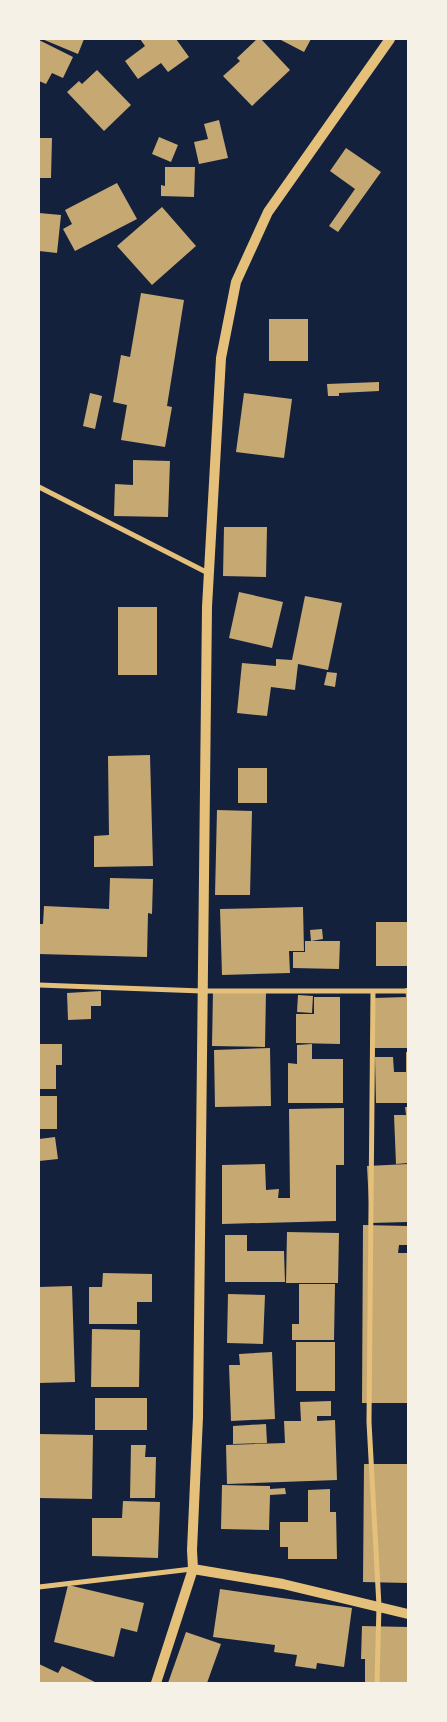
<svg xmlns="http://www.w3.org/2000/svg" width="447" height="1722" viewBox="0 0 447 1722" font-family="'Titillium Web',sans-serif">
  <style>
    .building { fill: #c6a872 }
    .lines { fill: none; stroke-linecap: round; stroke-linejoin: round }
    .minor { stroke: #e5c07b; stroke-width: 5 }
    .secondary { stroke: #e5c07b; stroke-width: 10 }
  </style>
  <rect width="100%" height="100%" fill="#14213d"/>
  <path class="building" d="M42 39H84L78 54Z
    M140 39H176L189 57 168 72 161 63 138 79 125 61 145 46Z
    M257 39H261L290 70 252 106 223 76 240 61 237 58Z
    M279 39H311L304 52Z
    M39 40 73 57 63 78 52 73 46 84 39 81Z
    M97 70 131 105 104 131 67 92 79 81 82 84Z
    M219 120 228 158 199 164 194 142 208 139 204 124Z
    M159 137 178 145 171 162 152 154Z
    M39 138H52L51 178H39Z
    M346 148 381 172 338 232 329 226 355 189 330 171Z
    M165 167H195L194 197 161 196V185L165 186Z
    M117 183 137 219 75 251 63 229 72 224 65 210Z
    M162 207 196 246 152 285 117 246Z
    M39 213 61 215 57 253 39 251Z
    M141 293 184 300 167 406 172 407 165 447 121 440 127 405 113 402 121 355 130 357Z
    M269 319H308V361H269Z
    M379 382V391L339 393V396H328L327 384Z
    M90 393 102 396 95 429 83 426Z
    M244 393 292 399 284 458 236 452Z
    M133 460 170 461 168 517 114 516 115 484 133 485Z
    M224 527H267L266 577 223 576Z
    M239 592 283 602 272 648 229 638Z
    M305 596 342 603 328 670 298 664 295 690 271 687 267 716 237 713 242 663 276 666V659L292 660Z
    M118 607H157V675H118Z
    M327 672 337 673 335 687 324 685Z
    M150 755 153 866 94 867V836L109 835 108 756Z
    M238 768H267V803H238Z
    M217 810 252 811 250 895H215Z
    M110 878 153 879 152 914 148 913 147 957 39 954V924H43L44 906 109 909Z
    M303 907 304 951H289L290 973 222 975 220 909Z
    M376 922H408V966H376Z
    M322 929 323 939 311 941 310 930Z
    M305 941H340L339 969 293 968V952H305Z
    M405 988H408V1048H375L374 998 406 997Z
    M213 990 266 991 265 1047 212 1046Z
    M101 991V1006H91V1019L68 1020 67 993Z
    M298 995 313 996 312 1013 297 1012Z
    M314 997H340V1044L296 1043V1014H314Z
    M39 1044H62V1065H56V1089H39Z
    M312 1044V1059H343V1103H288V1063L297 1064V1045Z
    M270 1048 271 1106 215 1107 214 1050Z
    M406 1052H408V1103H376L375 1057H393L394 1072H406Z
    M39 1096H57V1129H39Z
    M405 1107H408V1163L396 1164 394 1115H406Z
    M344 1108V1165H336V1221L222 1224V1165L265 1164 266 1190 279 1189 278 1198H290L289 1109Z
    M55 1137 58 1159 39 1161V1139Z
    M408 1164V1222L370 1223 367 1166Z
    M363 1225 408 1226V1245H399L398 1253H408V1403H362Z
    M287 1232 339 1233 338 1283H286Z
    M225 1235H247V1251H284L285 1282H225Z
    M103 1273 152 1274V1302H137V1324H89V1287H102Z
    M299 1284H335L334 1340H292V1324H299Z
    M72 1286 75 1382 39 1383V1287Z
    M228 1294 265 1295 263 1344 227 1343Z
    M92 1329 140 1330 139 1387H91Z
    M296 1342H335V1391H296Z
    M272 1352 275 1419 231 1421 229 1365H240L239 1354Z
    M95 1398H147V1430H95Z
    M331 1401V1416H317V1421L335 1420 337 1480 227 1484 226 1445 285 1443 284 1421H301L300 1402Z
    M266 1424 267 1443 233 1444V1426Z
    M39 1434 93 1435 92 1499 39 1498Z
    M131 1445H146L145 1457H156L155 1498H130Z
    M364 1464H408V1583L363 1582Z
    M222 1485 270 1486V1489L285 1488 286 1494 270 1495 269 1530 221 1529Z
    M330 1489V1512H336L337 1559H288V1547H280V1522H308V1490Z
    M123 1501 160 1502 158 1558 92 1556V1518H122Z
    M68 1585 144 1603 137 1632 121 1628 114 1657 54 1642Z
    M220 1589 352 1608 344 1667 317 1663 316 1669 295 1666 297 1655 274 1652 275 1645 213 1637Z
    M362 1626 408 1627V1683H365V1659H361Z
    M186 1632 221 1644 207 1683H168Z
    M39 1664 58 1673 62 1666 97 1683H39Z"/>
  <g class="lines">
    <path class="minor" d="M39 487 208 573
      M39 985 202 991H408
      M373 991 369 1422 379 1606 377 1683
      M39 1587 192 1569"/>
    <path class="secondary" d="M193 1569 283 1584 408 1614
      M156 1683 193 1569 192 1550 198 1417 207 607 221 358 236 282 268 212 390 39"/>
  </g>
  <rect width="447" height="1722" fill="none" stroke="#f6f1e7" stroke-width="80"/>
</svg>
